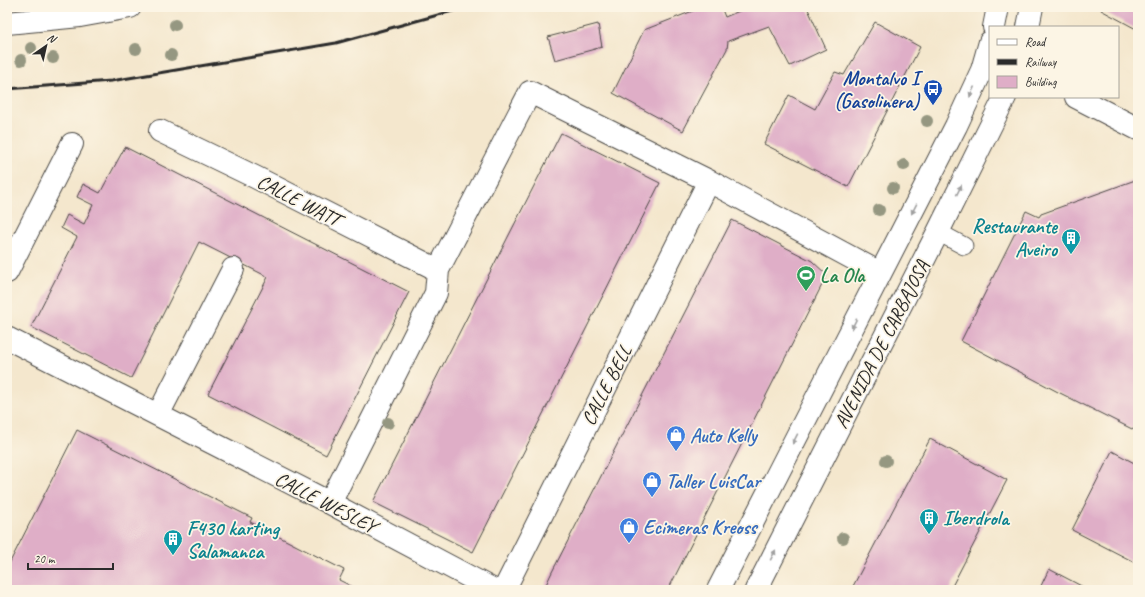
<svg xmlns="http://www.w3.org/2000/svg" width="1145" height="597" viewBox="0 0 1145 597" font-family="Caveat,sans-serif">
  <style>
    .building { fill: #dfaec7 }
    .lines { fill: none; stroke-linecap: round; stroke-linejoin: round }
    .lane-casing { stroke: #494743; stroke-width: 19 }
    .street-casing { stroke: #494743; stroke-width: 24 }
    .primary-casing { stroke: #494743; stroke-width: 24 }
    .lane { stroke: #fff; stroke-width: 17 }
    .street { stroke: #fff; stroke-width: 22 }
    .primary { stroke: #fff; stroke-width: 22 }
    .rail { stroke: #2b2b2b; stroke-width: 3 }
    .tree { fill: #959781 }
    .oneway { fill: #a0a0a0 }
    .labels { text-anchor: middle; stroke-width: 3.5; stroke-linejoin: round; paint-order: stroke }
    .transit-label { font-size: 20px; font-weight: bold; fill: #164399; stroke: #fcf5e5; text-anchor: end }
    .street-label { font-size: 20px; fill: #2b2b2b; stroke: #fcf5e5 }
    .culture-label { font-size: 20px; font-weight: bold; fill: #0d838f; stroke: #fcf5e5; text-anchor: start }
    .leisure-label { font-size: 20px; font-weight: bold; fill: #27864d; stroke: #fcf5e5; text-anchor: start }
    .shop-label { font-size: 20px; font-weight: bold; fill: #366cbe; stroke: #fcf5e5; text-anchor: start }
  </style>
  <rect width="100%" height="100%" fill="#fcf5e5"/>
  <filter id="ink" filterUnits="userSpaceOnUse"><feTurbulence type="fractalNoise" baseFrequency=".025" numOctaves="2"/><feDisplacementMap in="SourceGraphic" scale="8" xChannelSelector="R" yChannelSelector="G"/><feConvolveMatrix kernelMatrix="1 2 1 2 8 2 1 2 1" color-interpolation-filters="sRGB"/></filter>
  <filter id="wash" filterUnits="userSpaceOnUse"><feTurbulence type="fractalNoise" baseFrequency=".012" numOctaves="4" result="noise"/><feDisplacementMap in="SourceGraphic" scale="16" xChannelSelector="R" yChannelSelector="G"/><feGaussianBlur stdDeviation="0.9" result="paint"/><feColorMatrix in="noise" values="0 0 0 0 0 0 0 0 0 0 0 0 0 0 0 0 0 1.4 0 .05"/><feComposite in="paint" operator="in"/></filter>
  <g filter="url(#wash)">
    <rect width="100%" height="100%" fill="#f4e7cd"/>
    <g id="blocks">
      <path class="building" d="M703 7H721L725 17 749 7H807L826 49 790 66 769 26 728 41 727 49 683 131 613 93 644 30Z
        M1102 7H1138V30L1101 10Z
        M875 22 920 47 848 187 764 144 789 95 815 109 835 72 844 75Z
        M598 24 602 47 555 60 548 37Z
        M561 133 660 183 473 552 373 502Z
        M125 147 409 292 326 455 208 394 268 277 199 242 131 378 31 327 77 237 61 228 67 215 84 224 93 205 77 197 83 184 100 193Z
        M1138 179V432L1058 392 961 341 1026 211 1039 217 1041 214Z
        M732 220 812 261 827 275 668 590H545L544 589 552 572Z
        M77 430 252 518 250 522 344 570 339 580 359 590H7V568Z
        M930 439 1007 480 950 590H851Z
        M1112 451 1138 465V564L1072 530Z
        M1049 569 1089 590H1039Z"/>
    </g>
  </g>
  <g filter="url(#ink)">
    <use href="#blocks" fill-opacity="0" stroke="#494743" stroke-width="1"/>
    <g class="lines">
      <defs>
        <path id="lane" d="M938 232 964 246"/>
        <path id="street" d="M7 23 80 16 130 7
          M1076 97 1138 129
          M160 131 255 177 438 270
          M7 272 72 144
          M7 338 330 503 494 590
          M158 415 233 269
          M330 503 436 293 438 270 530 92 709 181 880 273
          M504 590 709 181"/>
        <path id="primary" d="M994 27 998 7
          M1028 27 1032 7
          M718 590 956 126 982 70 990 42
          M756 590 938 232 1005 97"/>
      </defs>
      <use href="#lane" class="lane-casing"/>
      <use href="#street" class="street-casing"/>
      <use href="#primary" class="primary-casing"/>
      <use href="#lane" class="lane"/>
      <use href="#street" class="street"/>
      <use href="#primary" class="primary"/>
      <path class="rail" d="M7 89 111 81 336 43 467 7"/>
    </g>
    <g class="tree">
      <circle cx="175" cy="25" r="6"/>
      <circle cx="31" cy="48" r="6"/>
      <circle cx="136" cy="49" r="6"/>
      <circle cx="171" cy="55" r="6"/>
      <circle cx="53" cy="58" r="6"/>
      <circle cx="21" cy="60" r="6"/>
      <circle cx="927" cy="121" r="6"/>
      <circle cx="904" cy="165" r="6"/>
      <circle cx="893" cy="188" r="6"/>
      <circle cx="879" cy="210" r="6"/>
      <circle cx="388" cy="423" r="6"/>
      <circle cx="886" cy="461" r="6"/>
      <circle cx="843" cy="538" r="6"/>
    </g>
    <defs><path id="oneway-solid" d="M-6-.8H1V-3.2L6.5 0L1 3.2V.8H-6Z"/></defs>
    <g class="oneway">
      <use href="#oneway-solid" transform="translate(972 92) rotate(114)"/>
      <use href="#oneway-solid" transform="translate(959 190) rotate(-64)"/>
      <use href="#oneway-solid" transform="translate(914 209) rotate(117)"/>
      <use href="#oneway-solid" transform="translate(854 324) rotate(117)"/>
      <use href="#oneway-solid" transform="translate(795 439) rotate(117)"/>
      <use href="#oneway-solid" transform="translate(773 555) rotate(-63)"/>
    </g>
  </g>
  <defs>
    <symbol id="bus-pin" viewBox="-11 -11 22 30"><path d="M0 17L-7.5 6A9.5 9.5 0 1 1 7.5 6Z" fill="#1a4fb4" stroke="#fcf5e5"/><path d="M-5-6H5V4H4V6H2V4H-2V6H-4V4H-5ZM-3.5-4V0h7V-4ZM-3.5 1.2v1.5H-2V1.2ZM2 1.2v1.5H3.5V1.2Z" fill="#fff"/></symbol>
    <symbol id="building-pin" viewBox="-11 -11 22 30"><path d="M0 17L-7.5 6A9.5 9.5 0 1 1 7.5 6Z" fill="#0f9aa8" stroke="#fcf5e5"/><path d="M-4-6H4V6H1V3H-1V6H-4ZM-2.5-4.3h1.7v1.8h-1.7ZM.8-4.3h1.7v1.8H.8ZM-2.5-1h1.7V.8h-1.7ZM.8-1h1.7V.8H.8Z" fill="#fff"/></symbol>
    <symbol id="stadium-pin" viewBox="-11 -11 22 30"><path d="M0 17L-7.5 6A9.5 9.5 0 1 1 7.5 6Z" fill="#2e9e5b" stroke="#fcf5e5"/><path d="M0-5a6.5 5 0 1 0 0 10a6.5 5 0 1 0 0-10ZM-3.5-1.8h7v3.6h-7Z" fill="#fff"/></symbol>
    <symbol id="shop-pin" viewBox="-11 -11 22 30"><path d="M0 17L-7.5 6A9.5 9.5 0 1 1 7.5 6Z" fill="#3f7fe0" stroke="#fcf5e5"/><path d="M-5-2.5h2.3a2.7 3.5 0 0 1 5.4 0H5L5.5 6h-11ZM-1.5-2.5h3a1.5 2.3 0 0 0-3 0Z" fill="#fff"/></symbol>
  </defs>
  <g fill-rule="evenodd">
    <use href="#bus-pin" x="922" y="78" width="22" height="30"/>
    <use href="#building-pin" x="1060" y="227" width="22" height="30"/>
    <use href="#stadium-pin" x="795" y="264" width="22" height="30"/>
    <use href="#shop-pin" x="665" y="424" width="22" height="30"/>
    <use href="#shop-pin" x="641" y="470" width="22" height="30"/>
    <use href="#building-pin" x="918" y="507" width="22" height="30"/>
    <use href="#shop-pin" x="618" y="516" width="22" height="30"/>
    <use href="#building-pin" x="162" y="528" width="22" height="30"/>
  </g>
  <g class="labels">
    <g class="transit-label">
      <text x="919" y="85">Montalvo I<tspan x="919" dy="23">(Gasolinera)</tspan></text>
    </g>
    <g class="street-label">
      <text transform="translate(299 200) rotate(27)" y="7">CALLE WATT</text>
      <text transform="translate(881 344) rotate(-63)" y="7">AVENIDA DE CARBAJOSA</text>
      <text transform="translate(606 385) rotate(-63)" y="7">CALLE BELL</text>
      <text transform="translate(326 502) rotate(27)" y="7">CALLE WESLEY</text>
    </g>
    <g class="culture-label">
      <text x="1057" y="233" text-anchor="end">Restaurante<tspan x="1057" dy="23">Aveiro</tspan></text>
      <text x="943" y="525">Iberdrola</text>
      <text x="187" y="535">F430 karting<tspan x="187" dy="23">Salamanca</tspan></text>
    </g>
    <g class="leisure-label">
      <text x="820" y="282">La Ola</text>
    </g>
    <g class="shop-label">
      <text x="690" y="442">Auto Kelly</text>
      <text x="666" y="488">Taller LuisCar</text>
      <text x="643" y="534">Ecimeras Kreoss</text>
    </g>
  </g>
  <rect width="1145" height="597" fill="none" stroke="#fcf5e5" stroke-width="24"/>
  <rect x="989" y="26" width="130" height="72" fill="#fcf5e5" stroke="#a8a49b"/>
  <rect x="997" y="39" width="20" height="6" fill="#ffffff" stroke="#a8a49b"/>
  <text x="1025" y="46" font-size="12" fill="#2b2b2b">Road</text>
  <rect x="997" y="59" width="20" height="6" fill="#2b2b2b" stroke="#a8a49b"/>
  <text x="1025" y="66" font-size="12" fill="#2b2b2b">Railway</text>
  <rect x="997" y="76" width="20" height="12" fill="#dfaec7" stroke="#a8a49b"/>
  <text x="1025" y="86" font-size="12" fill="#2b2b2b">Building</text>
  <g transform="translate(46 46) rotate(34)" stroke="#fcf5e5" stroke-width="3" paint-order="stroke">
  <path d="M0-3L7 15L0 10L-7 15Z" fill="#2b2b2b"/>
  <text y="-6" font-size="11" font-weight="bold" text-anchor="middle" fill="#2b2b2b">N</text>
  </g>
  <path d="M28 563v6h85v-6" fill="none" stroke="#2b2b2b" stroke-width="2"/>
  <text x="34" y="563" font-size="12" fill="#2b2b2b" stroke="#fcf5e5" stroke-width="3" paint-order="stroke">20 m</text>
</svg>
